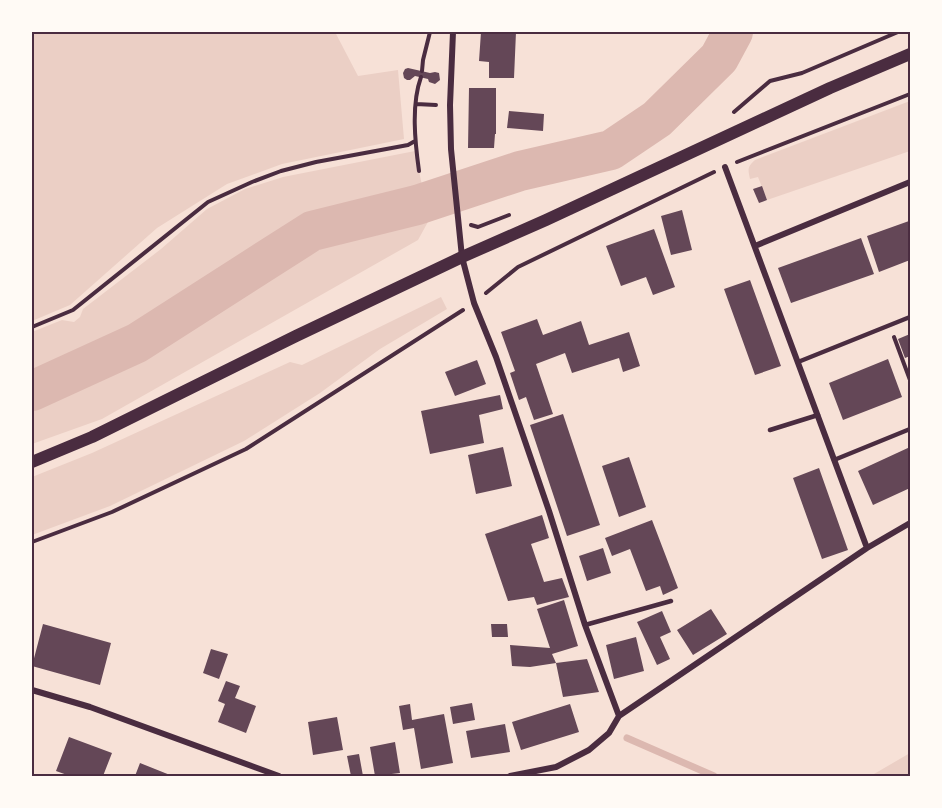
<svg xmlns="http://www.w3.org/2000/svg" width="942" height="808" viewBox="0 0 942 808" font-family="Lora,serif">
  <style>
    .green { fill: #ebcfc5 }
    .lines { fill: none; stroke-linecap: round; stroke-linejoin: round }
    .stream { stroke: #dcb8b0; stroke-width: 7 }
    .river { stroke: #dcb8b0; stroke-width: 40 }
    .building { fill: #644757 }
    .path { stroke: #4a2c40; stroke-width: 4 }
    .service { stroke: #4a2c40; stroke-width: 4.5 }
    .minor { stroke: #4a2c40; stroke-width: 6 }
    .secondary { stroke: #4a2c40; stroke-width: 12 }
    .neatline { fill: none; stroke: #4a2c40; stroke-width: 2 }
  </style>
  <rect width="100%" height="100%" fill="#f7e1d7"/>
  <path class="green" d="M32 32H335L358 76 398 70 404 139 282 164 227 184 157 228 70 305 32 321Z
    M910 101V151L767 200 758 177 750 179C748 170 747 167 755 160Z
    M415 151 429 220 418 240 102 419 32 444V332L62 320 74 322 80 317 83 309 161 249 207 209 245 189 283 177Z
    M441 297 447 309 380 349 320 393 244 441 110 506 32 535V477L92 453 290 362 302 365Z
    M910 753V776H873L874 774Z"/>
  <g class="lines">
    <path class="stream" d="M627 738 714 776"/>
    <path class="river" d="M32 391 137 343 312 231 417 205 520 171 611 150 657 119 719 58 733 32"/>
  </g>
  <path class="building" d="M481 32H516L514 78H489V62L479 61Z
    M408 68 430 73 435 72 439 73 440 80 435 84 429 82 428 79 415 76 410 80H407L404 78 403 73 405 69Z
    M469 88H496V134H495L494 148H468Z
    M509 111 544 114 543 131 507 128Z
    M762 186 767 200 759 203 753 189Z
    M682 210 692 250 671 255 661 216Z
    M909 221H910V260L879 272 867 236Z
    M654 229 675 287 653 295 646 277 621 286 606 246Z
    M861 238 874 274 791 303 778 268Z
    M750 280 781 366 755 375 724 289Z
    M537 319 543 335 581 321 589 345 629 332 640 366 623 372 619 358 572 373 565 353 536 364 553 414 534 420 526 397 519 400 510 373 515 371 501 332Z
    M910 334V356L905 358 898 339Z
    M888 359 902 397 843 420 829 383Z
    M477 360 486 384 455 396 445 372Z
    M500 395 503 409 479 415 484 443 430 454 421 411Z
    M563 414 600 525 567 536 530 425Z
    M503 447 512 486 476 494 468 455Z
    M910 447V488L873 505 858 471Z
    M629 457 646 507 619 517 602 466Z
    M819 468 848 550 822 559 793 478Z
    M542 515 549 538 531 544 544 582 562 578 569 597 537 605 534 597 508 601 485 534Z
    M652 520 678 588 663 595 660 586 646 591 630 549 612 556 605 538Z
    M603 548 611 573 587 581 579 556Z
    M564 600 578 646 552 654 556 663 587 659 599 692 563 697 556 663 530 667 512 666 510 645 550 648 537 609Z
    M711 609 727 634 693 655 677 630Z
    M662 611 671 632 660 637 670 659 657 665 637 622Z
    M43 624 111 643 100 685 32 666Z
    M491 624H507L508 637H492Z
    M636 637 644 671 614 679 606 645Z
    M211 649 228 654 219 679 203 673Z
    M226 681 240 686 235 698 256 706 246 733 218 722 225 704 218 701Z
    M472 703 475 720 453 724 450 707Z
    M410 704 412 720 444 714 453 763 421 769 414 728 403 730 399 706Z
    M570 704 579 732 521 750 512 722Z
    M337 717 343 750 313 755 308 722Z
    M505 724 510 752 471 758 466 731Z
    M69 737 112 753 103 776H70L56 771Z
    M395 742 400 773 375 776 370 747Z
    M359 754 363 776H351L347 756Z
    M140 763 170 775V776H135Z"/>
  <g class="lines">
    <path class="path" d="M422 71 423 60 430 32
      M416 104 436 105
      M734 112 770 81 802 73 898 32
      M737 162 910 94
      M419 171C415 142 411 105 421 77
      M471 225 478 227 509 215
      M486 293 518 267 714 172
      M32 327 73 310 208 202 252 182 281 171 316 162 408 145 415 141
      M894 337 910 380
      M32 542 112 512 246 449 463 310"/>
    <path class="service" d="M798 362 910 317
      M770 430 818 415
      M834 460 910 429
      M585 625 671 601"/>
    <path class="minor" d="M453 32 450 105 451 149 462 257 474 303 496 357 549 511 585 625 619 716
      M725 167 867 548
      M755 246 910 182
      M32 690 90 707 279 776
      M510 776 556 767 589 750 609 733 619 716 867 548 910 523"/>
    <path class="secondary" d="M32 462 92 437 296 336 462 257 546 220 830 88 910 54"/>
  </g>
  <rect width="942" height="808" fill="none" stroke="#fffaf5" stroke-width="66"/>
  <rect x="33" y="33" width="876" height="742" class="neatline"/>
</svg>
